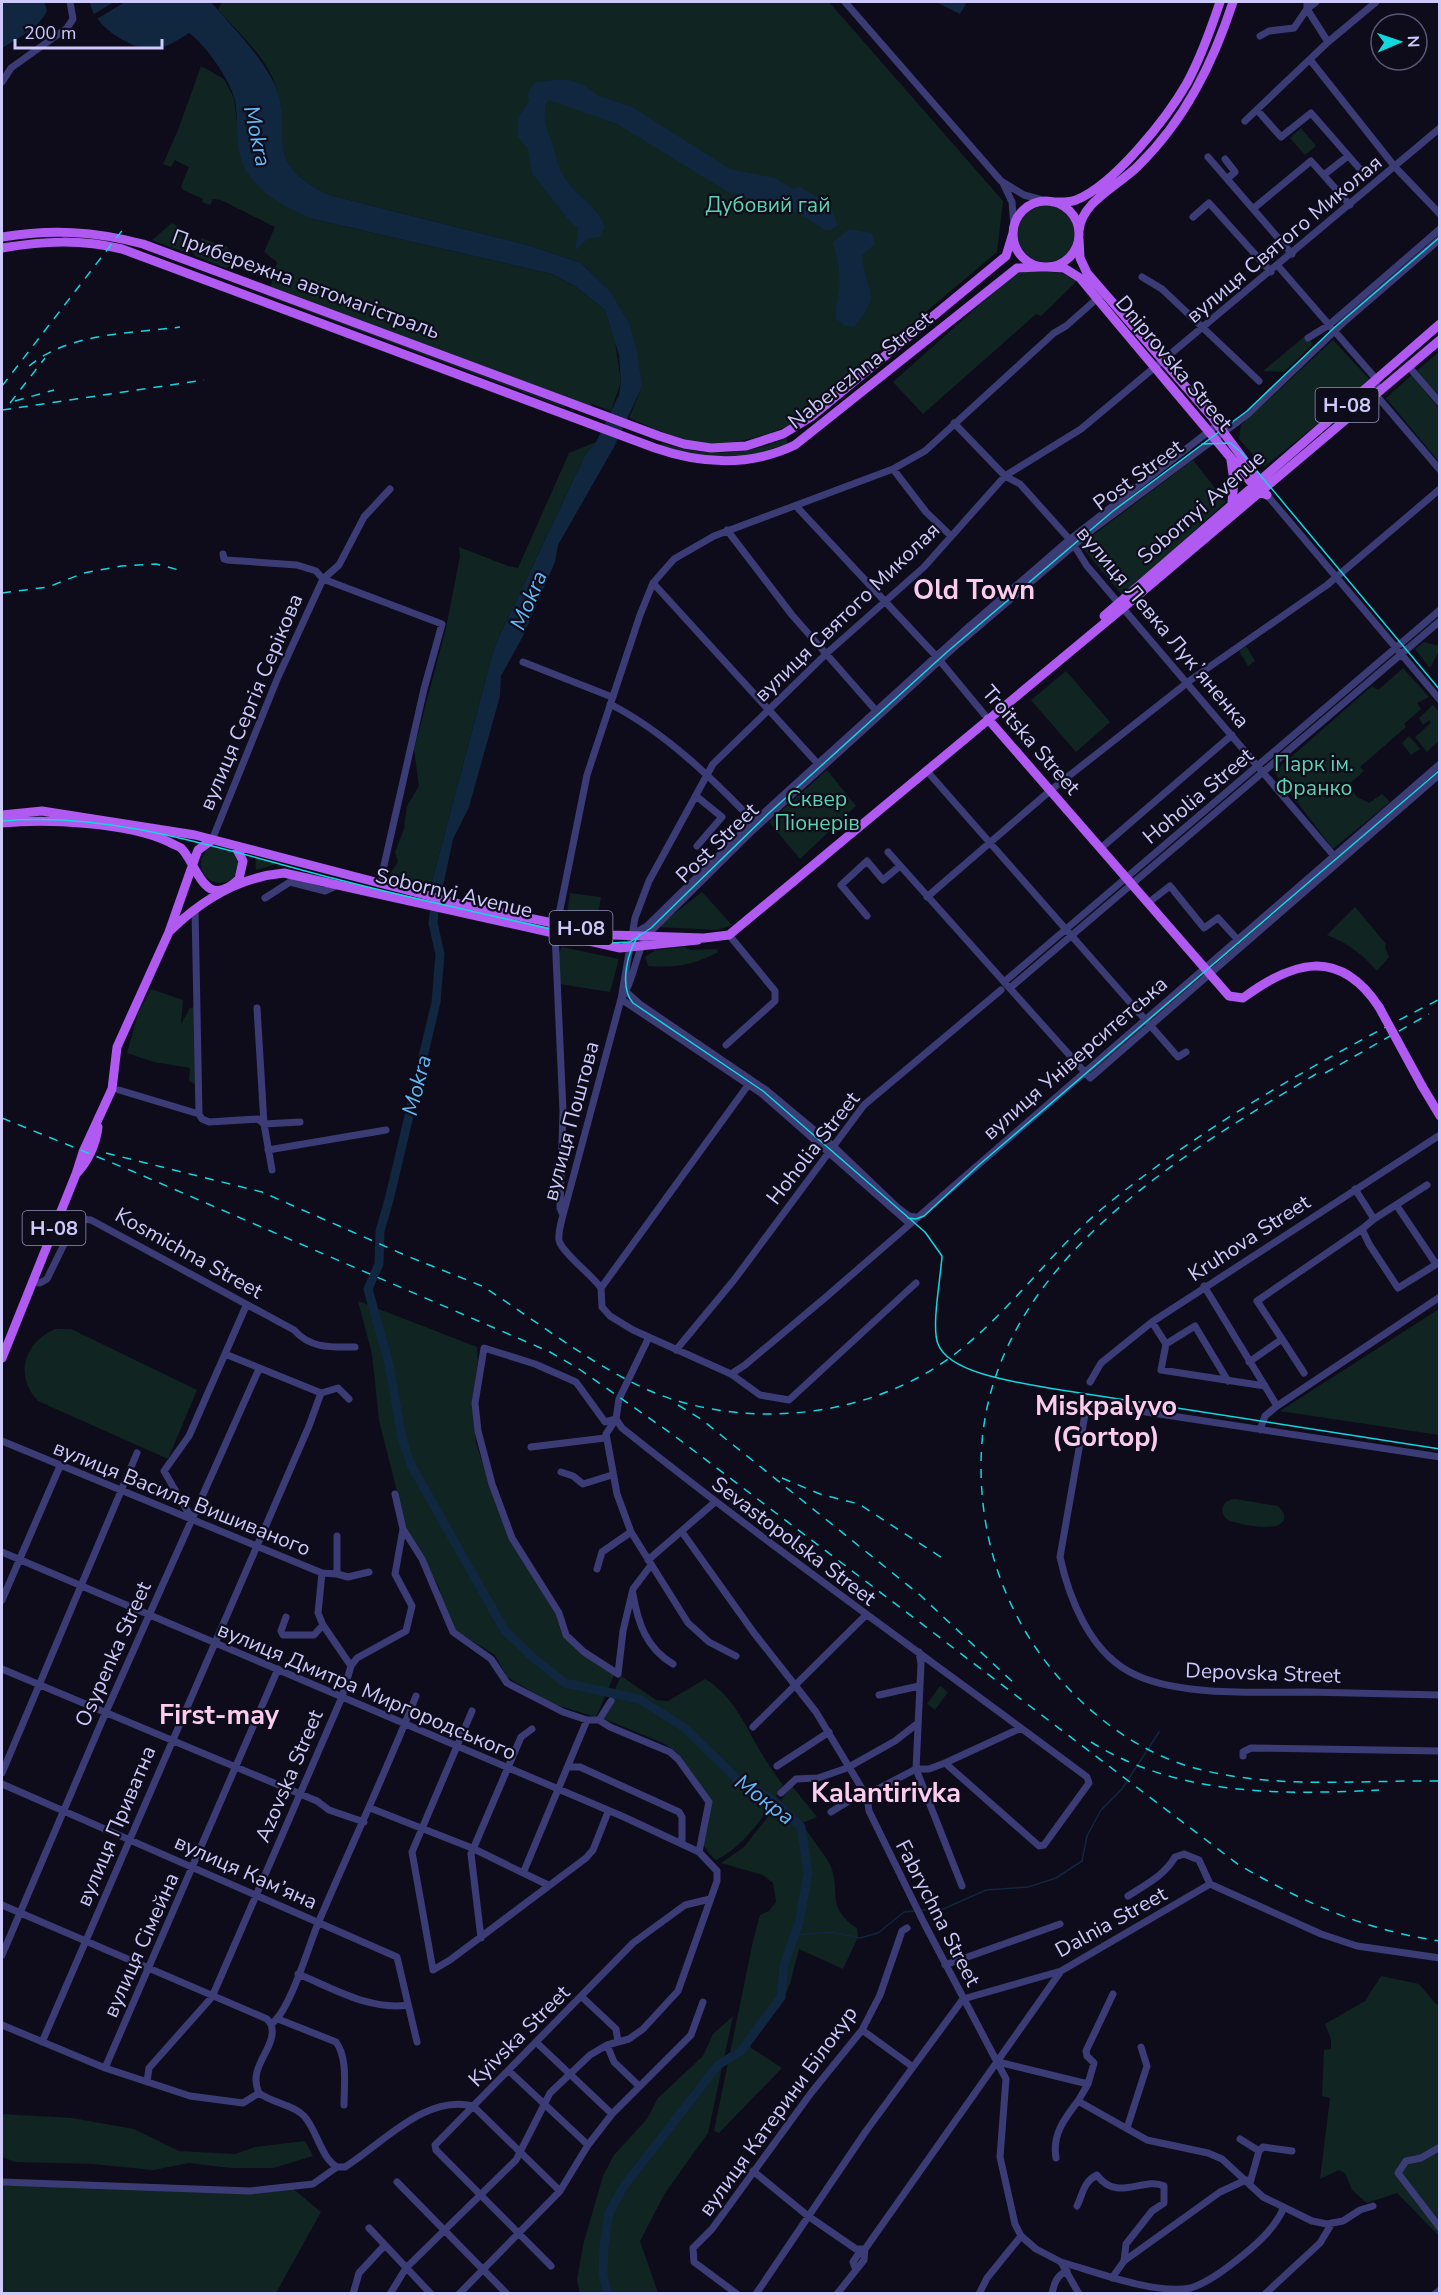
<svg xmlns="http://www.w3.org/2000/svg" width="1441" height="2295" viewBox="0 0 1441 2295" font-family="'Nunito Sans',sans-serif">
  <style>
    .green { fill: #102422 }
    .water { fill: #11263f }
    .pier { fill: #0e0c1b }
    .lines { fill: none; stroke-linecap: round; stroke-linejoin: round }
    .stream { stroke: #11263f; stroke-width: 1.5 }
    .river { stroke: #11263f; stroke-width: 9 }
    .minor { stroke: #3b3c76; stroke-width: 7 }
    .major { stroke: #b05af2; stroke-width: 9 }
    .tram { stroke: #12d7df; stroke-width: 1.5 }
    .rail { stroke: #12d7df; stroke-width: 1.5; stroke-dasharray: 9 8; stroke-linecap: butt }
    .major-bridge { stroke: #b05af2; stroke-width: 9 }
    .labels { text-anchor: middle; stroke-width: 4.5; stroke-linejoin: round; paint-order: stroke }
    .shield { fill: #0e0c1b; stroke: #9491b8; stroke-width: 1.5 }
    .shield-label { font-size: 20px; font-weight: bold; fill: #cdcafb }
    .park-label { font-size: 21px; fill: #5ed3af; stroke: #0e0c1b }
    .street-label { font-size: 21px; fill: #cdcafb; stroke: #0e0c1b }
    .water-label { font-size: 22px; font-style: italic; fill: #61b8f2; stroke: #0e0c1b }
    .district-label { font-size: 27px; font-weight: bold; fill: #fbcced; stroke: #0e0c1b }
  </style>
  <rect width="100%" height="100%" fill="#0e0c1b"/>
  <path class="green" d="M222 2H829L1003 201 997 252 794 423C761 439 718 450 681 439 664 433 646 425 629 418L642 387 609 290 581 263 528 245 329 195C257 160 296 135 273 79 262 53 237 31 218 10Z
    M201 66 224 79 234 98 241 157 313 219 552 274 575 286 605 310 615 341 621 382 611 411 592 404 590 410 270 290 277 262 264 252 275 227 221 200 213 199 210 205 202 202 203 199 183 190 181 186 189 167 175 160 171 167 163 164 178 130Z
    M1301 128 1316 146 1305 155 1290 138Z
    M1017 233a29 29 0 1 1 58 0a29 29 0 1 1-58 0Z
    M172 223 181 228 184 252 152 240Z
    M201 238 227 247 228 250 225 252 201 243Z
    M195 249 229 261 230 266 226 268 195 256 192 251Z
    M1032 270 1062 273 1077 281 1041 316 1036 314 923 414 893 382 1013 275Z
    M268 293 564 406 565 408 267 296Z
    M1305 336 1313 344 1284 372 1263 371Z
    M1333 340 1371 381 1264 467 1239 439 1241 425Z
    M1439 352V403L1414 373Z
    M1412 375 1439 409V462L1386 398Z
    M787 438V444L750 456 699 457 660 445 663 443C705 457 747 456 787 438Z
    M596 442 585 455 494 648 430 889 386 879 398 862 395 852 404 829 407 806 419 786 414 749 446 628 460 556 459 547 508 566 518 568 569 453Z
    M1193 460 1226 502 1123 596 1080 545Z
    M1424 642 1439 646V651L1430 668 1415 649Z
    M1246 646 1255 661 1248 666 1239 651Z
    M1403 668 1429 697 1417 703 1421 709 1404 724 1406 727 1360 767 1364 771 1348 785 1357 797 1369 803 1382 794 1390 802 1333 849 1274 772 1372 686 1378 690Z
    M1066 671 1110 722 1076 752 1031 700Z
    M1433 705 1439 712V741L1427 752 1415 737 1431 723 1429 720 1423 725 1419 718Z
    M1409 736 1420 749 1411 755 1402 743Z
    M827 770 856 806 800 859 769 822Z
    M201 864a19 19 0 1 1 38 0a19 19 0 1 1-38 0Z
    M255 857 280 863 256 870Z
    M702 892 732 925 717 930 657 927Z
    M570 893 601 897 597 920 567 914Z
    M1355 907 1386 944 1385 947 1389 957 1377 971C1362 954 1348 943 1327 935Z
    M562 947 619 959 610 992 560 984 558 954Z
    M684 947 691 950 717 949 718 952C694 965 676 968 648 966L645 957 656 950Z
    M151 989 183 1000 181 1024 190 1008 194 1007 196 1085 189 1081 190 1068 154 1062 127 1053 138 1014Z
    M358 1301 477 1347 478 1361 472 1402 476 1443 499 1513 511 1539 556 1615 562 1635 583 1653 615 1673 596 1717 553 1704 507 1677 495 1655 455 1630 443 1607 439 1587 407 1531 379 1420 372 1354Z
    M1439 1309V1435L1280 1411Z
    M55 1329H71L197 1390 168 1459 38 1401C14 1375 24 1343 55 1329Z
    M1235 1499 1278 1506C1282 1510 1285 1513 1284 1519 1280 1534 1239 1524 1228 1520 1218 1512 1222 1500 1235 1499Z
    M621 1676 656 1700 668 1701 705 1679C734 1696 745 1726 762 1754 768 1765 776 1775 783 1785 766 1814 746 1845 716 1860 693 1841 703 1821 707 1794L678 1753 663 1743 602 1718Z
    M940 1686 948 1692 935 1710 927 1704Z
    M792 1786 817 1817 802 1823C810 1838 825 1853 831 1867 841 1893 825 1907 857 1928L858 1937 843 1969 799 1949 790 1984 781 2005 749 2042 751 2048 782 2068 719 2133 714 2131 753 1941 760 1915 769 1911 776 1902 773 1883 763 1875 721 1863 744 1847Z
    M1381 1976 1419 1984 1436 2004 1439 2005V2236L1397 2193 1367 2203 1352 2190 1345 2173 1339 2170 1320 2179 1330 2098 1322 2096 1324 2050 1331 2049V2039L1325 2024 1365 2001Z
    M733 2016 708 2133 665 2193 640 2241 658 2293H580L577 2280 583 2245 603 2176 614 2155 647 2119 658 2098 703 2056 713 2034Z
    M2 2114 72 2118 134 2129 179 2151 235 2154 255 2147 305 2141 313 2156 273 2168H231L189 2163 153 2170 93 2164 15 2162 2 2157Z
    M2 2186C51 2186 100 2186 149 2189 197 2191 244 2197 292 2188L321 2212 276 2293H2Z"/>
  <path class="water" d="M2 2H44L47 10C41 27 17 39 2 48Z
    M90 2H211C231 26 256 50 271 77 300 130 253 158 329 195L528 245 581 263 609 290 629 323 637 351 642 387 614 447 558 545 555 562 522 638 501 676 500 696 469 807 453 839 442 891 430 889 494 648 585 455 596 442 619 395 621 382 619 355 605 310 575 286 552 274 313 219C287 209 262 196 247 172 234 153 239 123 235 100 230 80 206 45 189 33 179 40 162 50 150 49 128 48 92 24 90 2Z
    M936 2H967L960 14Z
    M553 80H569L582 84 597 95 634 108 730 169 775 178 793 189 799 186 830 205 838 225 831 230H825L775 199H751L728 192 617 124 549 100 546 103C543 115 546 129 551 140 556 154 557 167 566 180 578 197 598 207 605 227L600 237 587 239 575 251 578 228 571 223 532 173 528 149 518 137V118L529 101 528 93 534 83Z
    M849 229 872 233 875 244 862 255C866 294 883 292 854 327L845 326 836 319C835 308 838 300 839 290 841 273 837 258 833 242Z"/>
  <path class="pier" d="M114 2H125L97 19 94 14Z"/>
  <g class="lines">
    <path class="stream" d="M920 1910H941L986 1890 1028 1887 1056 1878 1082 1861 1087 1836 1101 1810 1122 1789 1159 1732
      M796 1935 831 1932 860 1938 878 1933 904 1912 915 1911"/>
    <path class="river" d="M438 878 433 923 440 954 436 1002 389 1200 380 1231 379 1264 368 1289 389 1364 402 1438 411 1465 505 1631 536 1660 565 1683 639 1699 685 1728 741 1783 772 1799 801 1827 808 1873 799 1923 784 1965 781 1997 741 2051 718 2065 624 2186 609 2213 604 2245 603 2275 608 2294"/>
    <path class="minor" d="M845 2 1001 181 1024 195 1046 201
      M1307 2V9L1316 2
      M1260 36 1269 31 1294 28 1307 9 1328 42
      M1311 61 1395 167 1440 214
      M2 82 11 68 67 28 73 19 70 2
      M1257 110 1281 137 1311 113 1366 176
      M1245 121 1328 42 1376 2
      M1208 157 1292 254
      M1225 159 1235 172 1228 178
      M1325 174 1348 156
      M1003 183 1012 202 1014 226
      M1254 208 1311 161 1350 205
      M1193 217 1209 203 1271 272
      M1278 266 1377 380 1376 395 1440 470
      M1142 277 1162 289 1259 381
      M1308 338 1329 325 1440 229
      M1409 367 1440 403
      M954 423 1005 476 1020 484 1072 542 1087 566 1335 857
      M893 469 926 512 951 536
      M1267 495 1440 700
      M796 506 936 656 988 719
      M727 530 792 615 879 714
      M223 554 224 559 227 560 297 565 316 571 323 579 442 624 424 689 380 883
      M653 583 819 765
      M523 662 612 697
      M610 704C665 732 714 780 756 824
      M926 770 1178 1057 1186 1052
      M696 796 722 817 697 846
      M212 840 278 677 323 579 339 565 364 517 390 489
      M1101 848 1232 735
      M888 852 1090 1078 1440 774
      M927 897 1051 790 1192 679 1327 585 1440 489
      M265 898 290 882 325 891 338 885
      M1148 903 1170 886 1204 928 1218 918 1238 940
      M195 909 199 1114
      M867 916 841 885 867 861 883 880 900 866
      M631 935 647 926 746 829 964 631 1069 540 1217 425
      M1004 982 1440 610
      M1010 988 1440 621
      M623 989 641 1005 766 1090 832 1145 897 1207 909 1216 915 1217
      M623 996C635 977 635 955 647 935L750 833 958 644 1092 530 1247 415 1345 321 1440 239
      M621 999 761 1093 909 1223
      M257 1008 264 1124 272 1170
      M726 1045 775 1001V991L729 935
      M119 1090 199 1114 202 1119 209 1122 258 1119 264 1124 300 1122
      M268 1150 386 1130
      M1355 1189 1374 1219 1362 1229 1369 1244 1398 1288 1440 1262
      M1397 1206 1436 1264
      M563 1215 560 1208 563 1111 555 934 587 775 640 615 653 583 674 559 714 536 893 469 925 451 1054 333 1066 326 1100 296
      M1374 1219 1427 1185
      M32 1282 40 1283 47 1279 69 1234 80 1219 91 1220 294 1330C311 1349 331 1347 355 1347
      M1204 1286 1277 1406
      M601 1288C592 1275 561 1252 559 1240 558 1232 561 1223 563 1215L621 999 635 918 649 881 713 764 827 653 924 567 1005 476 1081 429 1440 128
      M601 1288 602 1307 610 1316 633 1330 731 1374 760 1395 789 1400 916 1283
      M601 1288 751 1081
      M1152 1322 1166 1344 1161 1370 1265 1386
      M649 1337 619 1399 616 1419 606 1434 617 1494 631 1532 688 1623 709 1642 736 1656
      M1282 1339 1304 1373
      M1166 1344 1195 1326 1228 1381
      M676 1350 734 1280 864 1105 1001 990
      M225 1354 321 1393 338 1388 349 1399
      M1249 1362 1282 1339 1257 1301 1362 1229
      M731 1374 745 1365 826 1297 1440 764
      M1090 1382 1101 1363 1152 1322 1440 1135
      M616 1419 622 1428C773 1549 932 1661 1087 1777L1089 1783 1044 1845 1039 1846 945 1763
      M616 1419 605 1422 576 1382 535 1364 484 1348 475 1403 478 1431 492 1484 512 1538 559 1613 566 1635 584 1652 618 1674 623 1631 633 1589 651 1565
      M1260 1430 1265 1416 1277 1406 1440 1297
      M2 1441 322 1573 318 1613 323 1625 351 1666
      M531 1447 605 1438
      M1440 1457 1087 1403 1060 1557C1069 1598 1089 1649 1128 1671 1173 1697 1257 1692 1307 1692 1351 1693 1395 1694 1440 1695
      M561 1472 573 1476 583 1484 612 1475
      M192 1519 164 1471 189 1436 246 1306
      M403 1529 422 1559 453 1632 491 1659 507 1683 563 1712 587 1720H599L610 1727 670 1752 678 1759 709 1802 699 1852
      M682 1532 754 1633 816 1712 867 1797 869 1811 924 1923 1006 2079 1000 2157 1015 2224 1021 2236 1036 2249 1061 2262 1079 2294
      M337 1536V1574
      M2 1552 624 1817 699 1852 717 1871V1881L678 1991 643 2029 629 2039 607 2045 590 2055 550 2093 516 2160 406 2268 390 2294
      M648 1560 715 1502
      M597 1569 602 1552 631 1532
      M322 1573 337 1574 348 1577 369 1572
      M633 1594C638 1623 646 1648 673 1664
      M2 1600 60 1466
      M286 1617 281 1631 283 1635H314L323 1625
      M919 1652 921 1664 916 1769 962 1886
      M2 1669 317 1801 329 1810 364 1822
      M879 1695 919 1686
      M472 1711 412 1852 433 1970 450 1960 586 1858 593 1850 608 1812
      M599 1720 611 1701
      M753 1727 865 1616
      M1243 1756V1752L1251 1748 1440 1751
      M777 1766 829 1732
      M568 1767H580L679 1812 682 1817V1843
      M2 1773 137 1453
      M2 1784 397 1957 417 2042
      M781 1793 796 1779 818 1778 847 1768 895 1741 918 1723
      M867 1797 870 1793 916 1769H929L945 1763 1021 1728
      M370 1808 472 1848 548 1885
      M831 1812 863 1792
      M524 1871 587 1720
      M1128 1896C1145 1885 1165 1875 1175 1857L1184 1854 1199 1860 1210 1884
      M2 1905 267 2019 271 2024
      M481 1938 471 1854 521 1737 532 1729
      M2 1955 105 1714 259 1369
      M945 1965 1060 1924
      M298 1974C333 1988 370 2011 408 2005
      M582 1997 616 2029 618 2042
      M278 2019 336 2042C348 2058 344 2086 344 2105
      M271 2024C290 2012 309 1944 319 1921 351 1846 386 1772 416 1696
      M2 2025 105 2068 190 2096 243 2103 259 2093
      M862 2030 913 2067
      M42 2042 309 1426 321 1393
      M537 2043 612 2114
      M607 2045 614 2062 638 2085
      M998 2062 1088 2084 1078 2101 1147 2140 1208 2153 1222 2159 1263 2197 1312 2221 1327 2224 1343 2221 1360 2210 1373 2206
      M105 2068 278 1669
      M509 2071 588 2145
      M147 2082 149 2068 212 1997 342 1697 351 1666 357 1658 406 1631 412 1606 395 1574 403 1529 395 1494
      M1088 2084 1094 2063 1087 2056 1086 2051 1113 1994
      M259 2093C272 2103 294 2105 304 2116 317 2130 321 2158 337 2167
      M259 2093C246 2066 279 2047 271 2024
      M473 2106 560 2191
      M1127 2128 1147 2066 1141 2047
      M1240 2139 1259 2151 1250 2183
      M1440 2147 1421 2158 1406 2161 1398 2173 1440 2228
      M1259 2151 1263 2147 1292 2151
      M1056 2158C1052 2135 1064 2119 1078 2101
      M337 2167H345C382 2144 425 2094 473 2106
      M753 2171 808 2216 856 2249H865
      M2 2182 250 2191 313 2184 337 2167
      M397 2182 507 2294
      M1077 2206C1083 2194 1083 2182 1097 2175 1117 2203 1144 2176 1164 2186V2203L1152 2211 1126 2244 1124 2261
      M369 2228 431 2294
      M1061 2262C1097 2272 1155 2295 1191 2288 1209 2282 1227 2268 1242 2256 1258 2243 1276 2227 1284 2207
      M551 2266 436 2150 435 2145 633 1943 685 1905 710 1899
      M856 2270 853 2262 861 2250
      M1112 2278 1124 2261 1220 2192 1246 2180
      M353 2294 359 2273 384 2246
      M459 2294 560 2191 588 2145 612 2114 691 2035 703 2002
      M737 2294 694 2262 693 2248 712 2229 811 2093 862 2030 880 1995 902 1931 907 1928
      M756 2294 866 2131 963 1999 1061 1971 1210 1884 1321 1934 1357 1946 1440 1958
      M837 2294 864 2260 865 2249 1061 1971
      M979 2294 987 2278 1021 2236
      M1052 2294C1054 2283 1057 2275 1067 2271
      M1265 2294 1320 2243 1332 2223
      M1435 2294 1440 2290"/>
    <path class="major" d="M1013 234a33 33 0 1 1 66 0a33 33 0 1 1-66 0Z
      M1053 202C1061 202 1069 203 1076 200 1114 185 1167 118 1187 83 1201 57 1211 29 1220 2
      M1079 231C1081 202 1118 186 1138 166 1185 120 1213 63 1233 2
      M2 237C51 229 94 231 143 244L659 436 684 444 711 448 746 446 783 434 811 417 1006 256 1013 233
      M1079 239 1080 258 1087 273 1212 417 1262 484
      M2 248C44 241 80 239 122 249L655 448C701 464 749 467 795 445L1017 268 1039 267
      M1047 267 1064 268 1080 278C1139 350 1200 420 1259 492L1267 495
      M1231 460 1234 481 1232 502
      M1104 616 1440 324
      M988 719 1229 996 1243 998C1293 961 1339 947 1379 1007
      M2 815 42 811 195 835 460 904 612 935 704 938 729 935 1124 607 1440 340
      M2 823C46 819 128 822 169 842 172 844 178 846 181 848 197 863 204 913 239 879L243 861 235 846
      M171 930C202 900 240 877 284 873L620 948 698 940
      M1422 1086 1440 1116
      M76 1174C88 1162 96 1144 98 1127
      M2 1358 76 1174 83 1152 112 1089 117 1047 169 932 195 858 198 850 212 840"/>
    <path class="tram" d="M1202 444 1230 443 1241 452 1440 690
      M2 821C117 811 229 852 340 880 429 903 520 921 610 943L630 942 651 928 769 813 947 652 1113 511 1247 411 1335 327 1440 237
      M640 934C627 950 619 987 633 1003L763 1091 925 1232 942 1256C941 1276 931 1327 938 1344 950 1376 1030 1384 1061 1390L1440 1449
      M908 1218 916 1219 924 1216 980 1164 1440 770"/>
    <path class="rail" d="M29 366C70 332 129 334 180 327
      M2 386 124 228
      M15 401 54 390
      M10 403 45 358
      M2 410 204 380
      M2 593 48 587 84 573 121 566 156 564 179 570
      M1325 1073 1429 1014
      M1316 1074C1170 1161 981 1274 981 1466 981 1520 993 1572 1019 1620 1054 1686 1119 1746 1191 1767 1272 1790 1357 1780 1440 1781
      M2 1118 132 1171 550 1352 579 1369 672 1434 1239 1865C1305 1903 1364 1930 1440 1941
      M106 1153 262 1192 407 1256 482 1286C537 1321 595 1368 655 1393 753 1432 878 1416 960 1350 1013 1308 1052 1250 1104 1207 1207 1123 1322 1059 1440 999
      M678 1405 701 1419 920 1595 1017 1686
      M782 1478 820 1494 859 1504 947 1561
      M1091 1742C1178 1796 1280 1795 1379 1790"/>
    <path class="major-bridge" d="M1379 1007 1422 1086"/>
  </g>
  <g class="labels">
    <g class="shield">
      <rect x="1315.5" y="388" width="63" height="34" rx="4.5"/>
      <rect x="549.5" y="911" width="63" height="34" rx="4.5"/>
      <rect x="22.5" y="1211" width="63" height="34" rx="4.5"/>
    </g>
    <g class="shield-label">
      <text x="1347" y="412">Н-08</text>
      <text x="581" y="935">Н-08</text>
      <text x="54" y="1235">Н-08</text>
    </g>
    <g class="park-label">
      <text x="768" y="212">Дубовий гай</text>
      <text x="1314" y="771">Парк ім.<tspan x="1314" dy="24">Франко</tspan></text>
      <text x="817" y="806">Сквер<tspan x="817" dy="24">Піонерів</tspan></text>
    </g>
    <g class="street-label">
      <text transform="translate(1284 239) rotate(-40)" y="7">вулиця Святого Миколая</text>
      <text transform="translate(306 284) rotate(20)" y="7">Прибережна автомагістраль</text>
      <text transform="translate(1174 363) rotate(50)" y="7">Dniprovska Street</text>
      <text transform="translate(860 370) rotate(-38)" y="7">Naberezhna Street</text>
      <text transform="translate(1138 475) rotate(-36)" y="7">Post Street</text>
      <text transform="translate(1201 507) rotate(-41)" y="7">Sobornyi Avenue</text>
      <text transform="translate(847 612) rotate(-44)" y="7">вулиця Святого Миколая</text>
      <text transform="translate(1163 627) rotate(50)" y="7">вулиця Левка Лукʼяненка</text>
      <text transform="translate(251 702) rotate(-67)" y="7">вулиця Сергія Серікова</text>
      <text transform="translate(1031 740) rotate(49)" y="7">Troitska Street</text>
      <text transform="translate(1198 796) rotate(-40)" y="7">Hoholia Street</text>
      <text transform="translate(717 843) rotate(-44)" y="7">Post Street</text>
      <text transform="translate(454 893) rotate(13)" y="7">Sobornyi Avenue</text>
      <text transform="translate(1075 1058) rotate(-41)" y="7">вулиця Університетська</text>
      <text transform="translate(571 1121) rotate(-75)" y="7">вулиця Поштова</text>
      <text transform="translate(813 1148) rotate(-52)" y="7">Hoholia Street</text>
      <text transform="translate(1249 1238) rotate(-33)" y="7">Kruhova Street</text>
      <text transform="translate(189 1253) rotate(29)" y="7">Kosmichna Street</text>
      <text transform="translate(182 1498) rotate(22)" y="7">вулиця Василя Вишиваного</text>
      <text transform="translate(794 1541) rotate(37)" y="7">Sevastopolska Street</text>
      <text transform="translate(113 1654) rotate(-66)" y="7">Osypenka Street</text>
      <text transform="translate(1263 1673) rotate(2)" y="7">Depovska Street</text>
      <text transform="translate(367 1691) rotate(23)" y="7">вулиця Дмитра Миргородського</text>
      <text transform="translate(289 1776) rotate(-67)" y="7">Azovska Street</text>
      <text transform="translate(116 1826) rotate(-67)" y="7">вулиця Приватна</text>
      <text transform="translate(246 1872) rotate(24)" y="7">вулиця Кам’яна</text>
      <text transform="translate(938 1913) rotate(63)" y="7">Fabrychna Street</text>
      <text transform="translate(1111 1922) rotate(-29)" y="7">Dalnia Street</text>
      <text transform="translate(141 1945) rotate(-66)" y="7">вулиця Сімейна</text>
      <text transform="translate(519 2036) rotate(-45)" y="7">Kyivska Street</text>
      <text transform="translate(778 2111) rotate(-54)" y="7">вулиця Катерини Білокур</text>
    </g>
    <g class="water-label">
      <text transform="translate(258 136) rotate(78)" y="8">Mokra</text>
      <text transform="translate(528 600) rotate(-67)" y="8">Mokra</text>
      <text transform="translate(416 1085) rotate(-76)" y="8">Mokra</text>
      <text transform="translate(765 1799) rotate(37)" y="8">Мокра</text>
    </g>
    <g class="district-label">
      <text x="974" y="599">Old Town</text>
      <text x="1106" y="1415">Miskpalyvo<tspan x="1106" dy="31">(Gortop)</tspan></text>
      <text x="219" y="1724">First-may</text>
      <text x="886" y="1802">Kalantirivka</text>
    </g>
  </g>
  <rect width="1441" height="2295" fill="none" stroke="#cdcafb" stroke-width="6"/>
  <g transform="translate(1399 42) rotate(88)"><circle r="28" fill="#0e0c1b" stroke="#5a5875" stroke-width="1.5"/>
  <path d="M0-4.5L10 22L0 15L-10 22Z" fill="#12d7df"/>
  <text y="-9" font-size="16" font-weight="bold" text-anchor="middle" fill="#cdcafb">N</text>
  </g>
  <path d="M15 39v9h147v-9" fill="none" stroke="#cdcafb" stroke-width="3"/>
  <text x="24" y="39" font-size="18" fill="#cdcafb" stroke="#0e0c1b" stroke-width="4.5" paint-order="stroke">200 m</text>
</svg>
